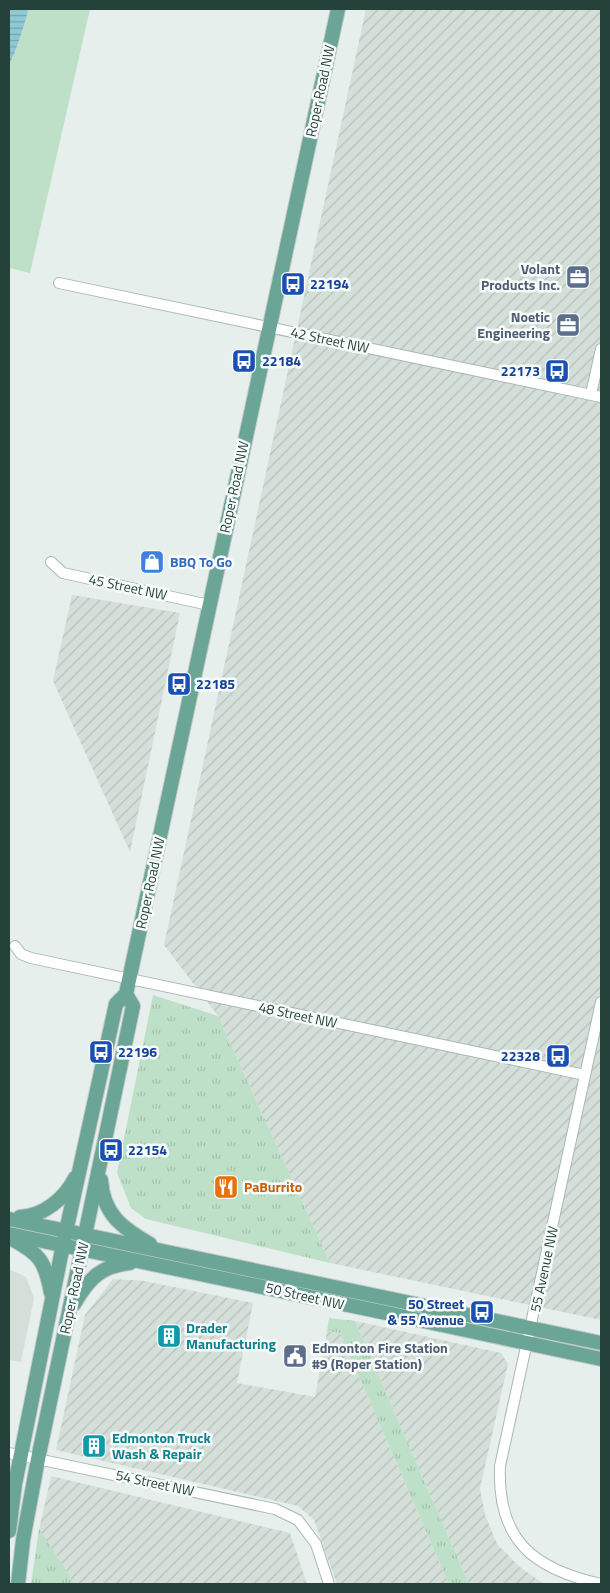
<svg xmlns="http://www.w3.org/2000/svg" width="610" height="1593" viewBox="0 0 610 1593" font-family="'Titillium Web',sans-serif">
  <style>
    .built { fill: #d4dfda }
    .industrial { fill: url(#industrial-furrows) }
    .grass { fill: url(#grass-tufts) }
    .park { fill: #bfe0c8 }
    .water { fill: url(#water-rules) }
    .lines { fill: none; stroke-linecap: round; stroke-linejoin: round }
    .minor-casing { stroke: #a8b8b2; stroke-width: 12 }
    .major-casing { stroke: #c2cac8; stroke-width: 16 }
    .minor { stroke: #fff; stroke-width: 10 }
    .major { stroke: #6aa596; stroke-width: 14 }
    .labels { text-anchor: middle; stroke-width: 5; stroke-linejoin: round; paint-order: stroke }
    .street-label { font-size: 14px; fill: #24423a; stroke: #f7fbf9 }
    .service-label { font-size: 14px; font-weight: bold; fill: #4e5e75; stroke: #f7fbf9; text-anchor: end }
    .transit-label { font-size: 14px; font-weight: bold; fill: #164399; stroke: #f7fbf9; text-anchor: start }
    .shop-label { font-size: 14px; font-weight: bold; fill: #366cbe; stroke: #f7fbf9; text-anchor: start }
    .food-label { font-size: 14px; font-weight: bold; fill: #c56008; stroke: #f7fbf9; text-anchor: start }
    .culture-label { font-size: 14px; font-weight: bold; fill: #0d838f; stroke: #f7fbf9; text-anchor: start }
  </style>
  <defs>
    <pattern id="industrial-furrows" width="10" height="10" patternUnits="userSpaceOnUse" patternTransform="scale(1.25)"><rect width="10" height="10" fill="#d4dfda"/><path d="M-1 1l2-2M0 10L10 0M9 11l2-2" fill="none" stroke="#b6c1bc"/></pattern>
    <pattern id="grass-tufts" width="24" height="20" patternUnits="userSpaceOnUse" patternTransform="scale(1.25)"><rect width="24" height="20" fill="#bfe0c8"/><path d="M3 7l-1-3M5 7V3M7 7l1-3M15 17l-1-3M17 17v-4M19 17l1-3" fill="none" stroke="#a4c1ad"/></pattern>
    <pattern id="water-rules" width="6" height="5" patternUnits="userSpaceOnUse" patternTransform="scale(1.25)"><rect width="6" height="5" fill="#8ec9d4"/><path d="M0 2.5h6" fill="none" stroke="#74a5ad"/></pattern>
  </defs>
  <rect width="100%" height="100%" fill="#e6efeb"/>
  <path class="built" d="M9 1269 26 1277 34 1298 21 1362 9 1360Z"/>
  <path class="industrial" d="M366 9H601V1320L330 1263 218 1016 164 945Z
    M72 595 180 613 130 852 53 681Z
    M113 1279 144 1281 253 1303 237 1383 315 1397 327 1331 340 1333 449 1584H337L314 1520 298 1506 56 1450 85 1315Z
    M355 1321 501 1353 508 1364 480 1488 485 1515 497 1544 521 1568 544 1584H469Z
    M51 1476 290 1533 307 1584H75L39 1530Z"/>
  <path class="grass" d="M153 995 218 1016 330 1263 146 1219 131 1208 117 1173Z
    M329 1318 355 1321 469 1584H449L340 1333 327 1331Z
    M39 1529 75 1584H31Z"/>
  <path class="park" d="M9 9H90L30 273 9 268Z"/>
  <path class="water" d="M9 9H28C27 18 14 57 9 64Z"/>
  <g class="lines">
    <defs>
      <path id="minor" d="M59 283 601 397
        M591 394 601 349
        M51 562 63 573 209 605
        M15 946 21 954 31 958 585 1075
        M601 1002 500 1466C497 1540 533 1569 601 1584
        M9 1453 275 1509 298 1520 316 1544 329 1584"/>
      <path id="major" d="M101 1180C103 1214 122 1228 150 1244
        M20 1217C44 1216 65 1198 75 1178
        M9 1219 601 1343
        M9 1234C206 1275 404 1316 601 1359
        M12 1239C40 1254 45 1261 51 1293
        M74 1304C89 1278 101 1266 130 1263
        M9 1531 15 1484 63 1245 116 1004 126 994 338 9
        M18 1584 23 1540 38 1459 133 1006 126 994"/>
    </defs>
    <use href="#minor" class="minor-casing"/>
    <use href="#major" class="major-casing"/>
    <use href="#minor" class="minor"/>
    <use href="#major" class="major"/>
  </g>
  <defs>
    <symbol id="office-square" viewBox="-11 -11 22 22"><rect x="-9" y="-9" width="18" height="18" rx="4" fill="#5c6f8a" stroke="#f7fbf9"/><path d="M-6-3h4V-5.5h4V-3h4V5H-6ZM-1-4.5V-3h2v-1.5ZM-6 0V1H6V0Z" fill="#fff"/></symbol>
    <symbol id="bus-square" viewBox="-11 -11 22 22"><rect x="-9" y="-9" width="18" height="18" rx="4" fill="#1a4fb4" stroke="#f7fbf9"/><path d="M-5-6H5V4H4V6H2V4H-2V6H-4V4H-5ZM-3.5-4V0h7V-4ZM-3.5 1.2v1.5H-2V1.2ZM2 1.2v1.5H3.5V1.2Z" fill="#fff"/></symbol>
    <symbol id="shop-square" viewBox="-11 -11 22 22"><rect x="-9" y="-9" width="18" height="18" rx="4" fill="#3f7fe0" stroke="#f7fbf9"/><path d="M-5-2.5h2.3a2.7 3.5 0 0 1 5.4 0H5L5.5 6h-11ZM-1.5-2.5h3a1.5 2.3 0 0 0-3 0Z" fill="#fff"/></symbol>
    <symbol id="restaurant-square" viewBox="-11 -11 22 22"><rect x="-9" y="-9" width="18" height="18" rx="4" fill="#e8710a" stroke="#f7fbf9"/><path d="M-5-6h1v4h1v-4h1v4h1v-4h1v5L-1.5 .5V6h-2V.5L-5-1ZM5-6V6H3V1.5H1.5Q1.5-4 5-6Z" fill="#fff"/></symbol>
    <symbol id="building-square" viewBox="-11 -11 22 22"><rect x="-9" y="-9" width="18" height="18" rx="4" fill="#0f9aa8" stroke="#f7fbf9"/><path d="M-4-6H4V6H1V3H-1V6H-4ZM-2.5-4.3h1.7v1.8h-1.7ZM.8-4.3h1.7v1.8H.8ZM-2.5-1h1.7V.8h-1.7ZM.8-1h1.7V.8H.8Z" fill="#fff"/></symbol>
    <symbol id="civic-square" viewBox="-11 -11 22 22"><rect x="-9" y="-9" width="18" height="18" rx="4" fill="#5c6f8a" stroke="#f7fbf9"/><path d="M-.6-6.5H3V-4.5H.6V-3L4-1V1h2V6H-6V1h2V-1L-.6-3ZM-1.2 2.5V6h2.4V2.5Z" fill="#fff"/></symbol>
  </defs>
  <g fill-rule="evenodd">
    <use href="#office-square" x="564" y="263" width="28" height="28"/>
    <use href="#bus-square" x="279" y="270" width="28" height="28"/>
    <use href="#office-square" x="554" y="311" width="28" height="28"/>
    <use href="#bus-square" x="230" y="347" width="28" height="28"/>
    <use href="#bus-square" x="543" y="357" width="28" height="28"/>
    <use href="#shop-square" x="138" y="548" width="28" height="28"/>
    <use href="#bus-square" x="165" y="670" width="28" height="28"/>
    <use href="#bus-square" x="87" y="1038" width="28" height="28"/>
    <use href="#bus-square" x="544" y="1042" width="28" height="28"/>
    <use href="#bus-square" x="97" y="1136" width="28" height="28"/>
    <use href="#restaurant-square" x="212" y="1173" width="28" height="28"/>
    <use href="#bus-square" x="468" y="1298" width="28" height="28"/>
    <use href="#building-square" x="155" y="1322" width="28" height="28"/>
    <use href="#civic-square" x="281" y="1342" width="28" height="28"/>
    <use href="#building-square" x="80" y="1432" width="28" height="28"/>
  </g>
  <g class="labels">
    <g class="street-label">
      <text transform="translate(320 91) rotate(-78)" y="5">Roper Road NW</text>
      <text transform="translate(330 340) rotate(12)" y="5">42 Street NW</text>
      <text transform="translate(234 487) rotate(-78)" y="5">Roper Road NW</text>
      <text transform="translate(128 587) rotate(12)" y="5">45 Street NW</text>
      <text transform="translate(150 883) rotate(-78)" y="5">Roper Road NW</text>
      <text transform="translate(298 1015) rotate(12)" y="5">48 Street NW</text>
      <text transform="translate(544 1269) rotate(-78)" y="5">55 Avenue NW</text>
      <text transform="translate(74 1288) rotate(-78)" y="5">Roper Road NW</text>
      <text transform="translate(305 1296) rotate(13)" y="5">50 Street NW</text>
      <text transform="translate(155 1483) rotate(12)" y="5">54 Street NW</text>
    </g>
    <g class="service-label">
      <text x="560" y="274">Volant<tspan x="560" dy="16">Products Inc.</tspan></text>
      <text x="550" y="322">Noetic<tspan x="550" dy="16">Engineering</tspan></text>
      <text x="312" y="1353" text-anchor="start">Edmonton Fire Station<tspan x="312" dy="16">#9 (Roper Station)</tspan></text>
    </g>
    <g class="transit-label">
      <text x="310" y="289">22194</text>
      <text x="262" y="366">22184</text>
      <text x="540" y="376" text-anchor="end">22173</text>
      <text x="196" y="689">22185</text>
      <text x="118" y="1057">22196</text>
      <text x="540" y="1061" text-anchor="end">22328</text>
      <text x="128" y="1155">22154</text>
      <text x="464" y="1309" text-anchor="end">50 Street<tspan x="464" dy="16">&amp; 55 Avenue</tspan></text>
    </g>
    <g class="shop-label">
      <text x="170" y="567">BBQ To Go</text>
    </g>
    <g class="food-label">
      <text x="244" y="1192">PaBurrito</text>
    </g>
    <g class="culture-label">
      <text x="186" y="1333">Drader<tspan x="186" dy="16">Manufacturing</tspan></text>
      <text x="112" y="1443">Edmonton Truck<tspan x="112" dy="16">Wash &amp; Repair</tspan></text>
    </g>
  </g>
  <rect width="610" height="1593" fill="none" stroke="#24423a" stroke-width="20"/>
</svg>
